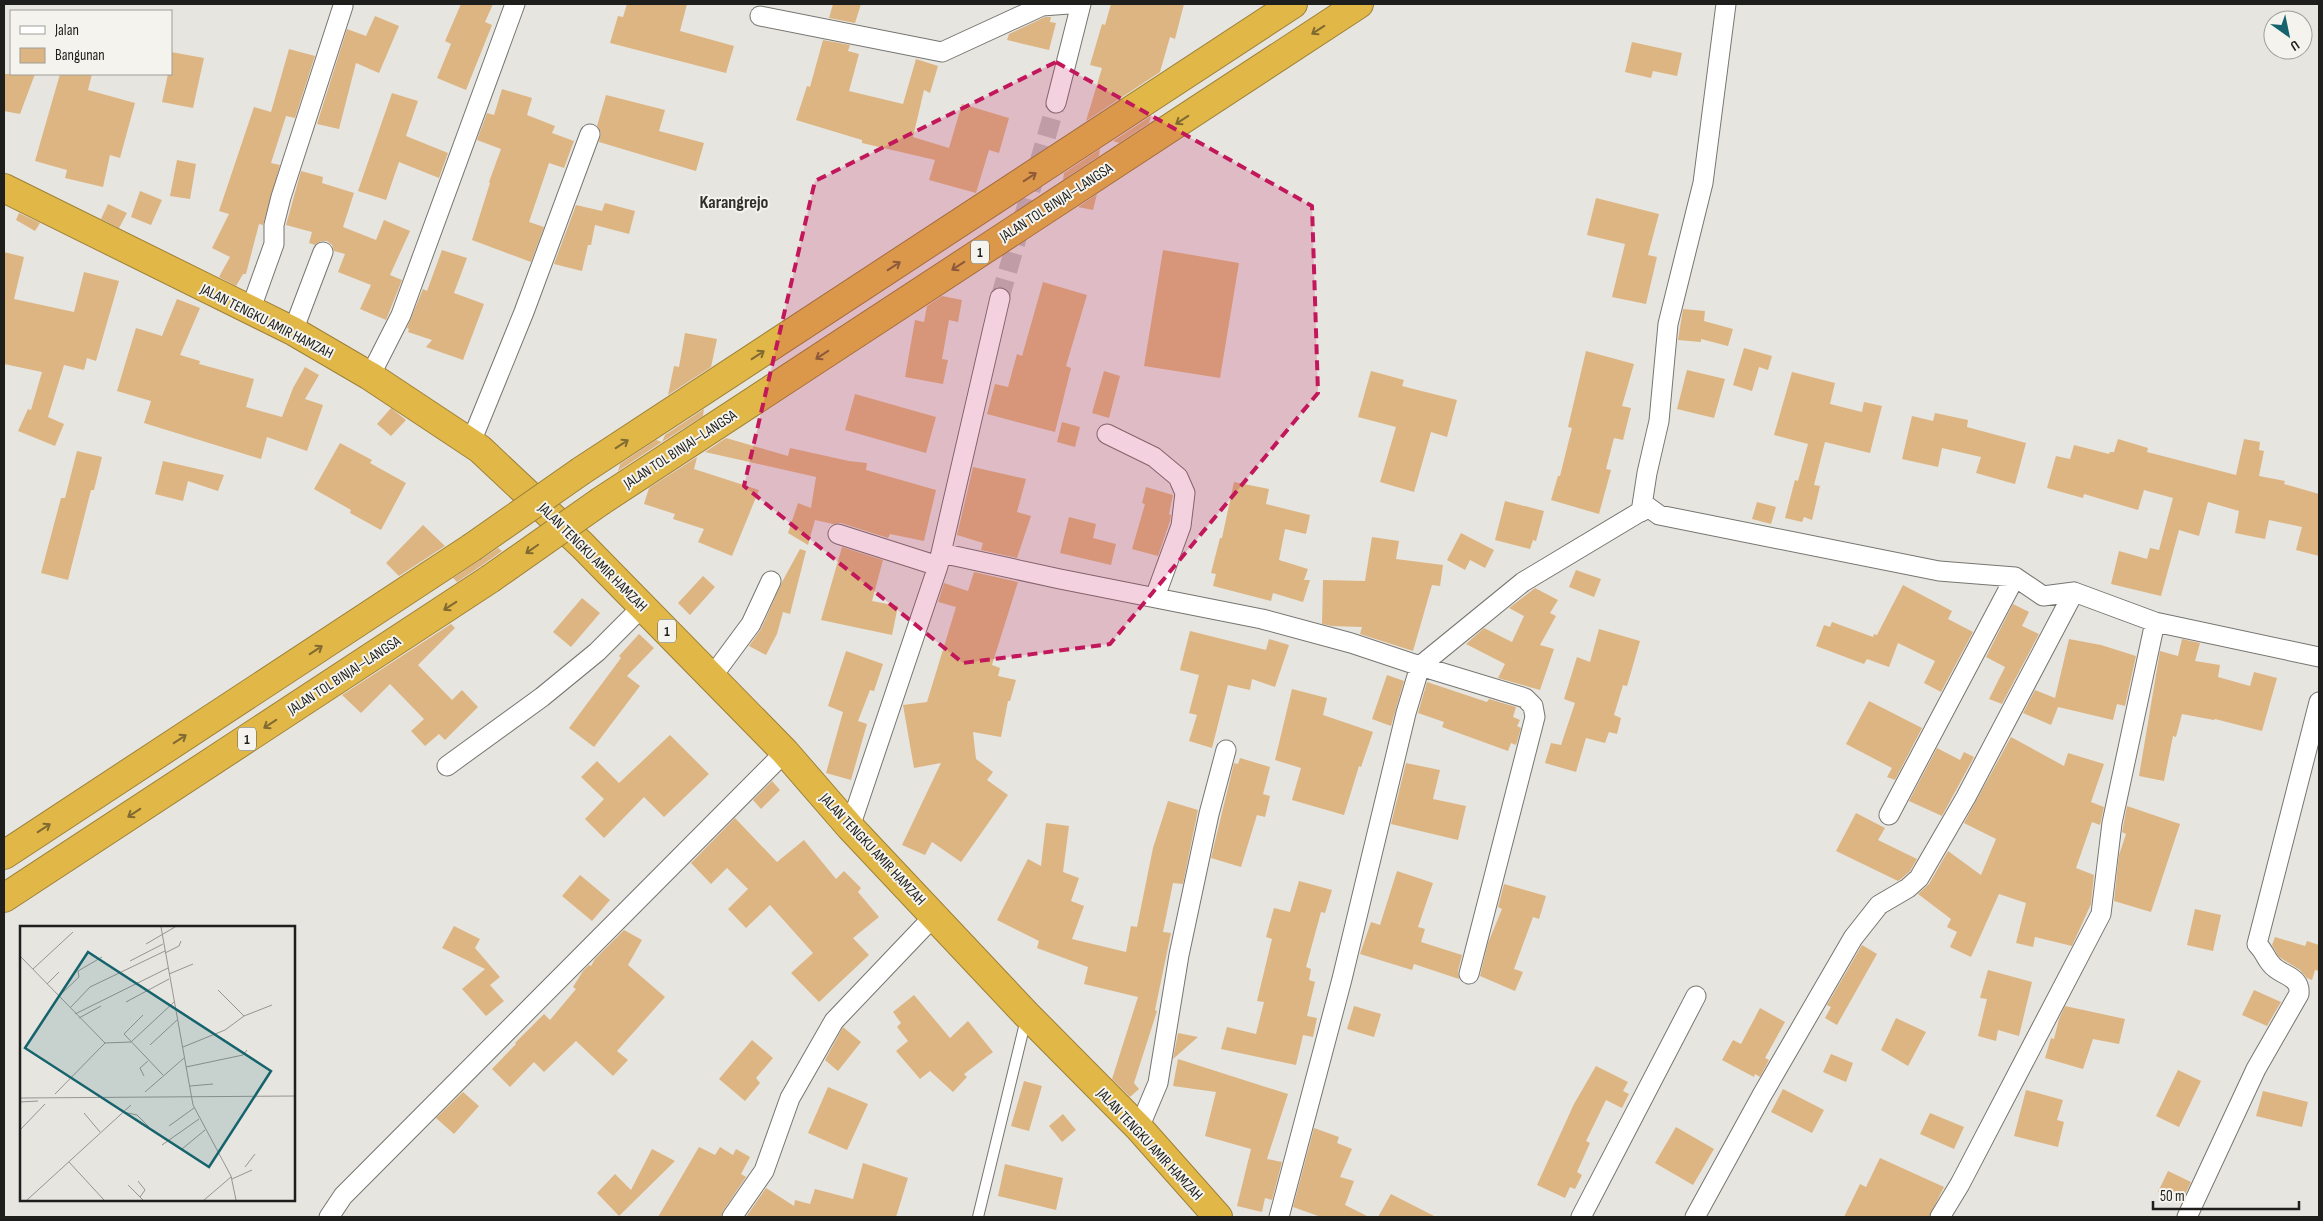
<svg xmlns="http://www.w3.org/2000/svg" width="2323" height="1221" viewBox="0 0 2323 1221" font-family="'Sofia Sans Condensed',sans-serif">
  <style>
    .building { fill: #ddb582 }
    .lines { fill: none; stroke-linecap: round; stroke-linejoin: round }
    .street-tunnel { stroke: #bfbdb9; stroke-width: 19; stroke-dasharray: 19 9; stroke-linecap: butt }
    .lane-casing { stroke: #767570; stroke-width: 12 }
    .street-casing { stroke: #767570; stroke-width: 21 }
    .highway-casing { stroke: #9d8138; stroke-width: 30 }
    .lane { stroke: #fff; stroke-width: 10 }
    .street { stroke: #fff; stroke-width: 19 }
    .highway { stroke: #e1b747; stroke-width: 28 }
    .highway-bridge-casing { stroke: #9d8138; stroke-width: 30; stroke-linecap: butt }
    .highway-bridge { stroke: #e1b747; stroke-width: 28 }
    .oneway { stroke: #806a32 }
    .marked { fill: #c2185b; fill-opacity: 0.2; stroke: #c2185b; stroke-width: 4; stroke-dasharray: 10 6; stroke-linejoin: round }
    .labels { text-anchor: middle; stroke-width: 4; stroke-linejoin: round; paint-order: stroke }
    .shield { fill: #f4f3ed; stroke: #5e5e5b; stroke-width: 1 }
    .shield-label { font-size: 14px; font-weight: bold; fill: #1e1e1c }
    .street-label { font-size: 15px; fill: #1e1e1c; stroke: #f4f3ed }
    .quarter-label { font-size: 18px; font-weight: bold; fill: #302f2b; stroke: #f4f3ed }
    .inset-road { fill: none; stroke: #979592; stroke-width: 1 }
    .view { fill: #15636c; fill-opacity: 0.15; stroke: #15636c; stroke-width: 2.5 }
    .inset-edge { fill: none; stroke: #1e1e1c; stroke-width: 2.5 }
  </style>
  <rect width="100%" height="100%" fill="#e7e5e0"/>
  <path class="building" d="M461 4H493L485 22 492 25 466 90 437 78 451 44 445 41Z
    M627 4H687L680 31 734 46 726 73 610 43 618 16 623 17Z
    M833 4H861L855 23 829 18Z
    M1111 4H1184L1175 39 1170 37 1160 72 1086 121 1102 68 1090 65 1102 24 1105 25Z
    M375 16 399 26 379 73 356 63 339 129 317 124 347 29 366 36Z
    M1045 17H1051L1050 22 1056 23 1049 50 1007 40 1009 34Z
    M823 40 850 45 848 51 859 54 849 91 903 104 916 59 938 66 930 93 924 90 913 137 949 148 962 104 1009 118 999 153 989 150 976 193 929 180 935 160 862 143V140L796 120 807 86 810 87Z
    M1632 42 1682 53 1677 76 1653 71 1651 78 1625 72Z
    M289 49 315 56 295 118 286 116 271 163 280 165 263 225 259 224 246 274H243L236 286 219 277 230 257 212 248 229 214 219 211 254 107 271 112Z
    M171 52 204 58 193 108 162 102 168 74H171Z
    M4 74H35L20 114 4 111Z
    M60 74H92L88 90 135 103 120 158 110 155 103 187 65 178 67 170 35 161Z
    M502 89 532 98 527 115 555 126 552 133 574 141 564 168 549 163 529 222 544 227 531 262 472 240 490 183 489 182 501 149 477 140 487 113 494 115Z
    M392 93 418 101 406 136 448 153 439 178 399 162 386 200 358 191Z
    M606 95 665 110 659 131 704 143 696 171 599 142 601 133 597 126Z
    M1151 116 1149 123 1119 143 1113 141Z
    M1100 149 1099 156 1063 180 1064 173Z
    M177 160 196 164 190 199 170 196Z
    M301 171 323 177 322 183 354 193 343 227 376 240 384 220 410 231 390 275 402 280 386 320 360 309 371 285 338 272 345 254 334 251 332 245 327 241H321L315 245 309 243 312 232 286 225Z
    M140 191 162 200 151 225 131 217Z
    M1097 194 1093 210 1078 207Z
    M1596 198 1659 214 1648 255 1657 257 1646 304 1612 297 1625 244 1587 235Z
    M605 203 635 211 629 234 595 225 591 245H588L582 271 554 264 576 205 602 211Z
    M108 204 127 213 119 228 101 219Z
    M19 213 40 223 35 231 16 220Z
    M442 250 467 258 454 293 484 304 463 360 426 347 432 340 408 332 409 329 407 328 423 289 427 291Z
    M1163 250 1239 263 1220 378 1144 366Z
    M4 252 24 257 14 299 74 312 84 272 119 281 96 361 87 358 84 370 64 365 48 417 64 424 55 446 18 431 28 409 31 410 42 372 4 364Z
    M1043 282 1087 295 1066 366 1071 368 1055 432 987 414 995 384 1008 387 1017 354 1022 356Z
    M942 296 962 300 958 322 949 320 942 359 948 360 943 384 905 377 915 320 924 322 927 306Z
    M177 299 200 308 180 355 200 361 199 364 254 379 246 407 282 417 293 388 305 367 319 375 305 399 323 405 307 451 267 437 261 459 144 423 151 401 117 391 136 328 162 336Z
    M1683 309 1705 311 1704 321 1733 329 1728 346 1701 339V342L1678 340Z
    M685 333 717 339 711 367 668 395 674 366 679 367Z
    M1744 348 1772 356 1768 370 1759 367 1752 391 1733 385Z
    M1586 351 1634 364 1622 406 1631 408 1623 440 1614 438 1606 469 1611 470 1599 514 1551 500 1558 476H1560L1572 428 1568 427Z
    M1687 370 1725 379 1714 418 1677 409Z
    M1104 371 1120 376 1109 418 1092 413Z
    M1371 371 1404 380 1402 386 1457 400 1447 437 1431 432 1414 492 1380 482 1396 427 1358 417Z
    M1792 372 1835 383 1830 404 1862 412 1864 402 1882 406 1870 453 1825 442 1814 485 1820 486 1812 520 1804 517 1802 522 1785 518 1795 480 1798 481 1808 444 1774 435Z
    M855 394 936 417 926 453 845 430Z
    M391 408 406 420 391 436 377 424Z
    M704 409 703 416 662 442 665 435Z
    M1935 413 1968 420 1967 427 2026 443 2015 484 1976 473 1981 457 1942 448 1938 467 1902 459 1912 416 1933 421Z
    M1062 422 1080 427 1075 447 1057 442Z
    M726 438 788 456 790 448 849 461 867 463 866 470 936 490 924 541 890 534 888 538 841 523 833 524 815 520 808 545 788 533 798 503 811 508 816 477 705 452Z
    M2118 439 2148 448 2147 452 2236 475 2244 439 2260 442 2259 450 2264 451 2259 476 2285 481 2284 484 2319 494V556L2296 550 2302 527 2269 520 2265 539 2235 533 2239 511 2208 502 2199 536 2179 530 2161 596 2111 584 2119 551 2147 559 2150 548 2159 550 2173 498 2144 490 2138 510 2084 494 2083 498 2047 488 2056 456 2070 459 2074 445 2109 454 2110 452H2114Z
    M656 440 662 442 618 471 620 464Z
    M340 443 372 460 370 463 406 483 381 530 350 513 351 510 314 489Z
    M77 451 102 457 94 490H91L68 580 41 573 61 498H65Z
    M697 457 694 469 759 490 732 556 698 542 704 529 673 519 675 514 644 504 649 488Z
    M163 461 224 475 218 491 188 481 183 501 155 494Z
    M973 467 1026 479 1017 512 1031 516 1017 558 981 550 983 543 957 535Z
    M1234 482 1269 489 1266 504 1310 515 1306 534 1285 529 1279 560 1308 569 1304 580H1310L1303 602 1273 593 1271 601 1213 586 1216 574 1211 573 1220 538H1222Z
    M1146 487 1173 495 1169 514 1171 515 1170 521 1158 556 1132 549 1145 504 1142 503Z
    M1505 501 1544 511 1536 541 1533 540 1530 549 1495 540Z
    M1757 502 1776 507 1771 524 1752 519Z
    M1069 517 1096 524 1093 538 1116 544 1111 565 1060 553Z
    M423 525 445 546 399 576 386 563Z
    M1461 533 1494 550 1485 568 1470 560 1465 570 1447 560Z
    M1372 537 1399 541 1396 559 1443 565 1440 586 1432 585 1413 651 1360 634 1362 627 1332 626 1322 624 1323 580 1365 581Z
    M842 547 883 560 872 601 898 606 892 635 821 620Z
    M498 548 502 551 481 566 457 582 453 578Z
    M800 549 806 551 790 614 783 612 777 634 766 655 749 646 761 629 782 582Z
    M1576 570 1601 579 1594 597 1569 587Z
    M974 572 1018 582 992 665 1000 668 998 676 1016 680 1010 701H1008L1001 737 973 732 976 759 993 772 987 780 1008 795 961 862 932 842 925 855 902 845 941 763 914 768 903 705 927 702 956 607 938 602 944 583 968 591Z
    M703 576 715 587 690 615 678 603Z
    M1903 585 1952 611 1948 619 1973 632 1941 692 1924 683 1935 661 1898 643 1889 667 1867 659 1864 664 1816 646 1824 625 1830 627 1832 622 1873 637 1874 634 1877 635Z
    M1535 588 1558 600 1550 613 1556 616 1540 645 1554 649 1540 690 1498 678 1505 664 1466 644 1484 628 1512 642 1524 616 1509 608Z
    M582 598 600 613 571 647 553 632Z
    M2013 604 2029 612 2022 626 2039 634 2002 704 1989 699 2005 667 1986 657Z
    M451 624 455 628 418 665 452 700 462 690 478 707 445 740 439 734 425 746 411 731 424 719 390 684 361 713 342 695Z
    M1599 629 1640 641 1627 686 1623 685 1614 715 1621 718 1617 734 1609 732 1605 743 1586 738 1576 772 1545 763 1551 743 1561 745 1575 703 1564 699 1577 657 1590 662Z
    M1190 631 1266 650 1269 639 1289 645 1275 687 1252 679 1250 690 1228 685 1212 748 1189 741 1197 715 1189 713 1199 675 1180 670Z
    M639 634 654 648 627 676 640 686 594 747 569 728 621 658 619 656Z
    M2069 639 2101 645 2136 656 2125 706 2117 704 2113 720 2058 707 2051 725 2023 713 2035 690 2055 698Z
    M2182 639 2200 643 2195 661 2220 665 2218 677 2250 686 2254 672 2277 678 2262 731 2215 719 2214 720 2182 714 2176 737 2173 736 2164 781 2139 776 2160 651 2178 656Z
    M846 651 883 664 874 691 870 690 858 721 867 724 851 780 826 773 843 712 828 706Z
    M1387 675 1404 681 1391 726 1372 719Z
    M1427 682 1487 702 1489 699 1516 707 1513 717 1520 720 1517 726 1521 728 1516 745 1511 743 1508 751 1442 727 1444 722 1418 713Z
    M1292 689 1327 698 1323 715 1373 732 1361 767 1359 766 1344 815 1292 800 1301 768 1275 760Z
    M1869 701 1922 728 1895 780 1887 777 1892 768 1846 744Z
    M670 735 709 774 664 817 644 797 604 838 585 819 604 799 581 777 597 761 619 783Z
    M2011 737 2064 766 2068 753 2104 764 2091 802 2104 807 2100 825 2092 822 2076 868 2094 875 2091 904 2072 946 2035 937 2033 947 2016 943 2026 903 1999 894 1971 957 1950 947 1957 932 1947 927 1951 919 1918 894 1929 884 1948 851 1981 875 1996 839 1964 823Z
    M1937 748 1960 760 1964 752 1974 757 1942 816 1909 801Z
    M1240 758 1270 767 1263 794 1270 796 1265 817 1257 815 1241 867 1211 858 1234 763 1238 764Z
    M1406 763 1440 770 1433 799 1466 806 1458 840 1391 824Z
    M772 781 780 790 761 809 753 800Z
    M1168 801 1198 810 1183 884 1173 883 1163 932 1171 933 1155 1010 1157 1011 1134 1083 1139 1089 1130 1097 1112 1079 1138 997 1084 984 1088 967 1037 948 1039 941 997 920 1028 859 1041 866 1046 823 1069 826 1063 872 1079 878 1071 901 1084 906 1072 939 1126 952 1131 926 1137 927 1153 848Z
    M2127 806 2180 824 2151 912 2114 901 2119 855 2126 834 2122 832Z
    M1856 813 1885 828 1878 840 1917 859 1910 871 1901 879 1898 881 1836 851Z
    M735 818 777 862 804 840 836 879 844 871 861 888 858 892 879 917 853 938 869 955 819 1002 791 973 813 953 770 905 746 928 728 909 748 889 727 868 711 884 691 863Z
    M1397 871 1433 883 1418 927 1425 929 1421 942 1462 955 1458 971 1459 979 1414 964 1412 970 1360 954 1371 922 1380 925Z
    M580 875 610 900 592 921 562 896Z
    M1299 881 1332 890 1325 913 1321 912 1306 967 1311 969 1309 980 1315 982 1307 1016 1317 1018 1313 1037 1303 1035 1296 1065 1221 1049 1227 1027 1256 1034 1264 1002 1257 1001 1272 939 1266 937 1274 908 1290 912Z
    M1504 884 1546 896 1539 919 1533 917 1514 969 1523 972 1515 991 1480 976 1488 943 1502 909 1498 907Z
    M2195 909 2221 915 2213 951 2187 945Z
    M454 926 480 939 475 948 500 977 490 985 504 1001 486 1016 462 989 485 969 442 948Z
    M624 930 642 940 628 965 665 997 617 1051 628 1060 613 1076 576 1041 544 1072 534 1062 510 1087 492 1069 516 1044 515 1043 544 1014 550 1020 576 989 573 987 583 971 589 965 591 966 595 959Z
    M2275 937 2305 946 2307 941 2319 945V971L2315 970 2312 980 2307 978 2300 970 2279 957 2272 945Z
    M1862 945 1877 954 1837 1025 1825 1018 1831 1007 1827 1005Z
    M1988 970 2032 982 2019 1036 1998 1030 1996 1041 1978 1036 1987 999 1980 998Z
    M2254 990 2281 1002 2267 1026 2242 1015Z
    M914 995 950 1038 968 1021 993 1052 964 1074 967 1077 953 1092 930 1071 920 1079 896 1051 908 1041 897 1027 901 1023 893 1012Z
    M1354 1006 1381 1014 1374 1037 1347 1029Z
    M2065 1006 2125 1019 2119 1044 2093 1039 2083 1069 2045 1058 2051 1038 2054 1039 2059 1019Z
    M1760 1008 1785 1022 1765 1058 1769 1060 1760 1077 1755 1074 1754 1077 1722 1060 1733 1040 1741 1044Z
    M1896 1018 1926 1032 1908 1066 1881 1050Z
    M843 1027 861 1042 838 1071 825 1060Z
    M1178 1033 1198 1037 1173 1059Z
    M752 1040 773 1058 756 1078 760 1083 745 1101 719 1079Z
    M1831 1054 1853 1063 1846 1082 1823 1072Z
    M1178 1059 1288 1094 1267 1159 1282 1162 1272 1200 1265 1198 1262 1212 1237 1206 1251 1149 1205 1136 1216 1092 1173 1086Z
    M1596 1066 1628 1082 1623 1091 1629 1094 1622 1108 1606 1100 1586 1141 1590 1143 1577 1172 1582 1175 1575 1189 1570 1187 1565 1198 1537 1185 1574 1104Z
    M2178 1070 2201 1081 2179 1127 2156 1116Z
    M1024 1081 1042 1086 1029 1131 1011 1126Z
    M828 1087 868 1104 847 1150 808 1133Z
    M1783 1089 1824 1110 1812 1133 1771 1112Z
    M2026 1090 2063 1100 2057 1120 2064 1122 2058 1147 2014 1136Z
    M2263 1091 2308 1102 2302 1127 2256 1116Z
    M463 1092 479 1106 454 1134 436 1118Z
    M1930 1113 1964 1127 1954 1149 1920 1134Z
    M1063 1114 1076 1130 1062 1142 1049 1126Z
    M1676 1127 1714 1149 1693 1185 1655 1163Z
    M1314 1128 1339 1137 1337 1143 1352 1149 1340 1177 1354 1181 1345 1205 1369 1217H1321L1293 1207Z
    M699 1147 715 1155 720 1147 733 1155 736 1149 750 1157 741 1174 746 1177 723 1211 721 1217H658Z
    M652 1149 675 1161 619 1216 597 1193 615 1174 631 1190Z
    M1880 1158 1944 1187 1929 1217H1844L1860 1184 1866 1187Z
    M863 1163 908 1178 896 1217H746L766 1188 794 1206 795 1200 810 1204 815 1189 853 1199Z
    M1005 1164 1063 1178 1056 1210 998 1196Z
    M2168 1171 2191 1182 2181 1203 2158 1192Z
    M1391 1194 1436 1217H1378Z"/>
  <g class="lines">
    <path class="street-tunnel" d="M1000 298 1056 103"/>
    <defs>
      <path id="lane" d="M978 1217 1026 1019"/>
      <path id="street" d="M760 16 942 52 1042 6 1069 4
        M1056 103 1081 4
        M250 311 274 244V225L281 197 343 6
        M293 331 323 252
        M370 376 401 315 515 4
        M1107 434 1154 457 1178 477 1185 493 1181 526 1155 597
        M471 442 524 312 590 134
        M1648 507 1659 515 1939 571 2015 577 2043 596 2074 592 2155 622 2319 657
        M1648 507 1641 512 1647 473 1659 421 1668 324 1703 183 1726 4
        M838 534 938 566
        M941 553 1060 579 1262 619 1351 643 1420 666 1525 698 1533 706 1535 717 1469 974
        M711 678 751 624 771 581
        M447 766 542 697 597 652 643 606
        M1889 815 2015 577
        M850 827 938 566 1000 298
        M1139 1128 1158 1083 1179 955 1209 814 1226 750
        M329 1217 343 1196 785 752
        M732 1217 764 1171 790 1098 834 1021 935 915
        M1279 1217 1342 979 1406 713 1420 666 1523 582 1648 507
        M1581 1217 1696 996
        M1695 1217 1762 1095 1853 938 1879 905 1908 888 1919 878 1966 797 2074 592
        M1940 1217 1960 1184 2101 914 2112 823 2155 622
        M2187 1217 2256 1069 2299 994C2301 975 2280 976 2271 964 2265 957 2265 952 2257 944L2319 702"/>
      <path id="highway" d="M4 188 293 331 370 376 480 449 582 545 785 752 850 827 1027 1015 1139 1128 1218 1217
        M581 471 1293 4
        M601 501 1359 4
        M4 855 471 548
        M4 898 490 579"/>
    </defs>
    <use href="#lane" class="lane-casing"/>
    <use href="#street" class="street-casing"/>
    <use href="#highway" class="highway-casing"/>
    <use href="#lane" class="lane"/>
    <use href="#street" class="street"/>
    <use href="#highway" class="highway"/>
    <defs>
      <path id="highway-bridge" d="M471 548 581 471
        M490 579 601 501"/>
    </defs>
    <use href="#highway-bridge" class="highway-bridge-casing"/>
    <use href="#highway-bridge" class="highway-bridge"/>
  </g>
  <defs><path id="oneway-shaft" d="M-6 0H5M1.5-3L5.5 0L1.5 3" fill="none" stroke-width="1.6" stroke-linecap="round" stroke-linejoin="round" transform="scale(1.25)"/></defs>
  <g class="oneway">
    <use href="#oneway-shaft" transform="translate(1318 30) rotate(147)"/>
    <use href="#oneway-shaft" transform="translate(1182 120) rotate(147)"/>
    <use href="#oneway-shaft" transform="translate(1030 177) rotate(-33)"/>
    <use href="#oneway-shaft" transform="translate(894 266) rotate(-33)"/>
    <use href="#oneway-shaft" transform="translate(958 266) rotate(147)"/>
    <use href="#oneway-shaft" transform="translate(758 355) rotate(-33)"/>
    <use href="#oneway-shaft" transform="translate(822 355) rotate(147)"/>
    <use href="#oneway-shaft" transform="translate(622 444) rotate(-33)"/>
    <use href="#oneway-shaft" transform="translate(532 549) rotate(145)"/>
    <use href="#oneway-shaft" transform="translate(450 606) rotate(147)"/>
    <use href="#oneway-shaft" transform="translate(316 650) rotate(-33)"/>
    <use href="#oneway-shaft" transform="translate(270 724) rotate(147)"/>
    <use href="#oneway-shaft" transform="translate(180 739) rotate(-33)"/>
    <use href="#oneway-shaft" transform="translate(134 813) rotate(147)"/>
    <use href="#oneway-shaft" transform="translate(44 828) rotate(-33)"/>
  </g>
  <path class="marked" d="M1056 62 1312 206 1318 393 1110 644 963 663 744 486 815 181Z"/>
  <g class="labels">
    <g class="shield">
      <rect x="971" y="240.5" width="18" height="23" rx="4"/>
      <rect x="658" y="619.5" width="18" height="23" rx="4"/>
      <rect x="238" y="727.5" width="18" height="23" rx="4"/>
    </g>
    <g class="shield-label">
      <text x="980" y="257">1</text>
      <text x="667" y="636">1</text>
      <text x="247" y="744">1</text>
    </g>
    <g class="street-label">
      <text transform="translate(1056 202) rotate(-33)" y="5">JALAN TOL BINJAI–LANGSA</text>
      <text transform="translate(267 321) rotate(27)" y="5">JALAN TENGKU AMIR HAMZAH</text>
      <text transform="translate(680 449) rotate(-33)" y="5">JALAN TOL BINJAI–LANGSA</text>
      <text transform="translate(593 557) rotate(45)" y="5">JALAN TENGKU AMIR HAMZAH</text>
      <text transform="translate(344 675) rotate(-33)" y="5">JALAN TOL BINJAI–LANGSA</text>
      <text transform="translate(873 849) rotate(47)" y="5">JALAN TENGKU AMIR HAMZAH</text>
      <text transform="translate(1150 1144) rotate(47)" y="5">JALAN TENGKU AMIR HAMZAH</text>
    </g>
    <g class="quarter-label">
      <text x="734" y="208">Karangrejo</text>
    </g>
  </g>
  <g transform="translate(20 926)">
    <rect width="275" height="275" fill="#e7e5e0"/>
    <path class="inset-road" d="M141 1 173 179 211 250 216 274M126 18 155 1M145 27 159 20 161 15M0 30 85 117 111 116 154 76M110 35 143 18M13 43 53 6M149 48 173 38M27 58 39 46M39 70 59 51 58 45 82 31M106 76 149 53M50 82 70 61 145 25M55 88 148 42M123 89 104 108 143 149M224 90 252 79M59 92 81 80M130 119 157 94M163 121 205 104 224 90 198 64M166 141 223 129 227 124M124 150 120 142 128 135M170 160 193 158M125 166 164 132M35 168 85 117M0 172 275 170M0 176 18 175M103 186 117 189 129 201M64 187 80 206M149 200 174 182M0 204 25 178M142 219 179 193M162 223 185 204M49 236 84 274M225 241 235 228M212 253 232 244M118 255 125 264 120 271M108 259 123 274M7 274 111 179M184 274 211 251"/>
    <path class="view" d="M68 26 251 145 189 241 5 122Z"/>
    <rect width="275" height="275" class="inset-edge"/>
  </g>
  <rect width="2323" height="1221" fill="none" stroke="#1e1e1c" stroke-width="10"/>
  <rect x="10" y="10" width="162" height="65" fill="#f4f3ed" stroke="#9e9e99"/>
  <rect x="20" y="26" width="25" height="8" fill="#ffffff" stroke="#9e9e99"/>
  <text x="55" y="35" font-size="15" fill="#1e1e1c">Jalan</text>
  <rect x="20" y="48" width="25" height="15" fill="#ddb582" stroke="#9e9e99"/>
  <text x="55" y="60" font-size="15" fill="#1e1e1c">Bangunan</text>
  <g transform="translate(2288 35) rotate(147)"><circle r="24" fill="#f4f3ed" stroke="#9e9e99"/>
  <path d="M0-4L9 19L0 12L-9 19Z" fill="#15636c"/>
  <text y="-8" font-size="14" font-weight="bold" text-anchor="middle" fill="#1e1e1c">U</text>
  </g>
  <path d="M2153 1201v8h146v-8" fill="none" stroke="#1e1e1c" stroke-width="2.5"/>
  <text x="2160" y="1201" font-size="15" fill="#1e1e1c" stroke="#f4f3ed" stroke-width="4" paint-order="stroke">50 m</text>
</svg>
